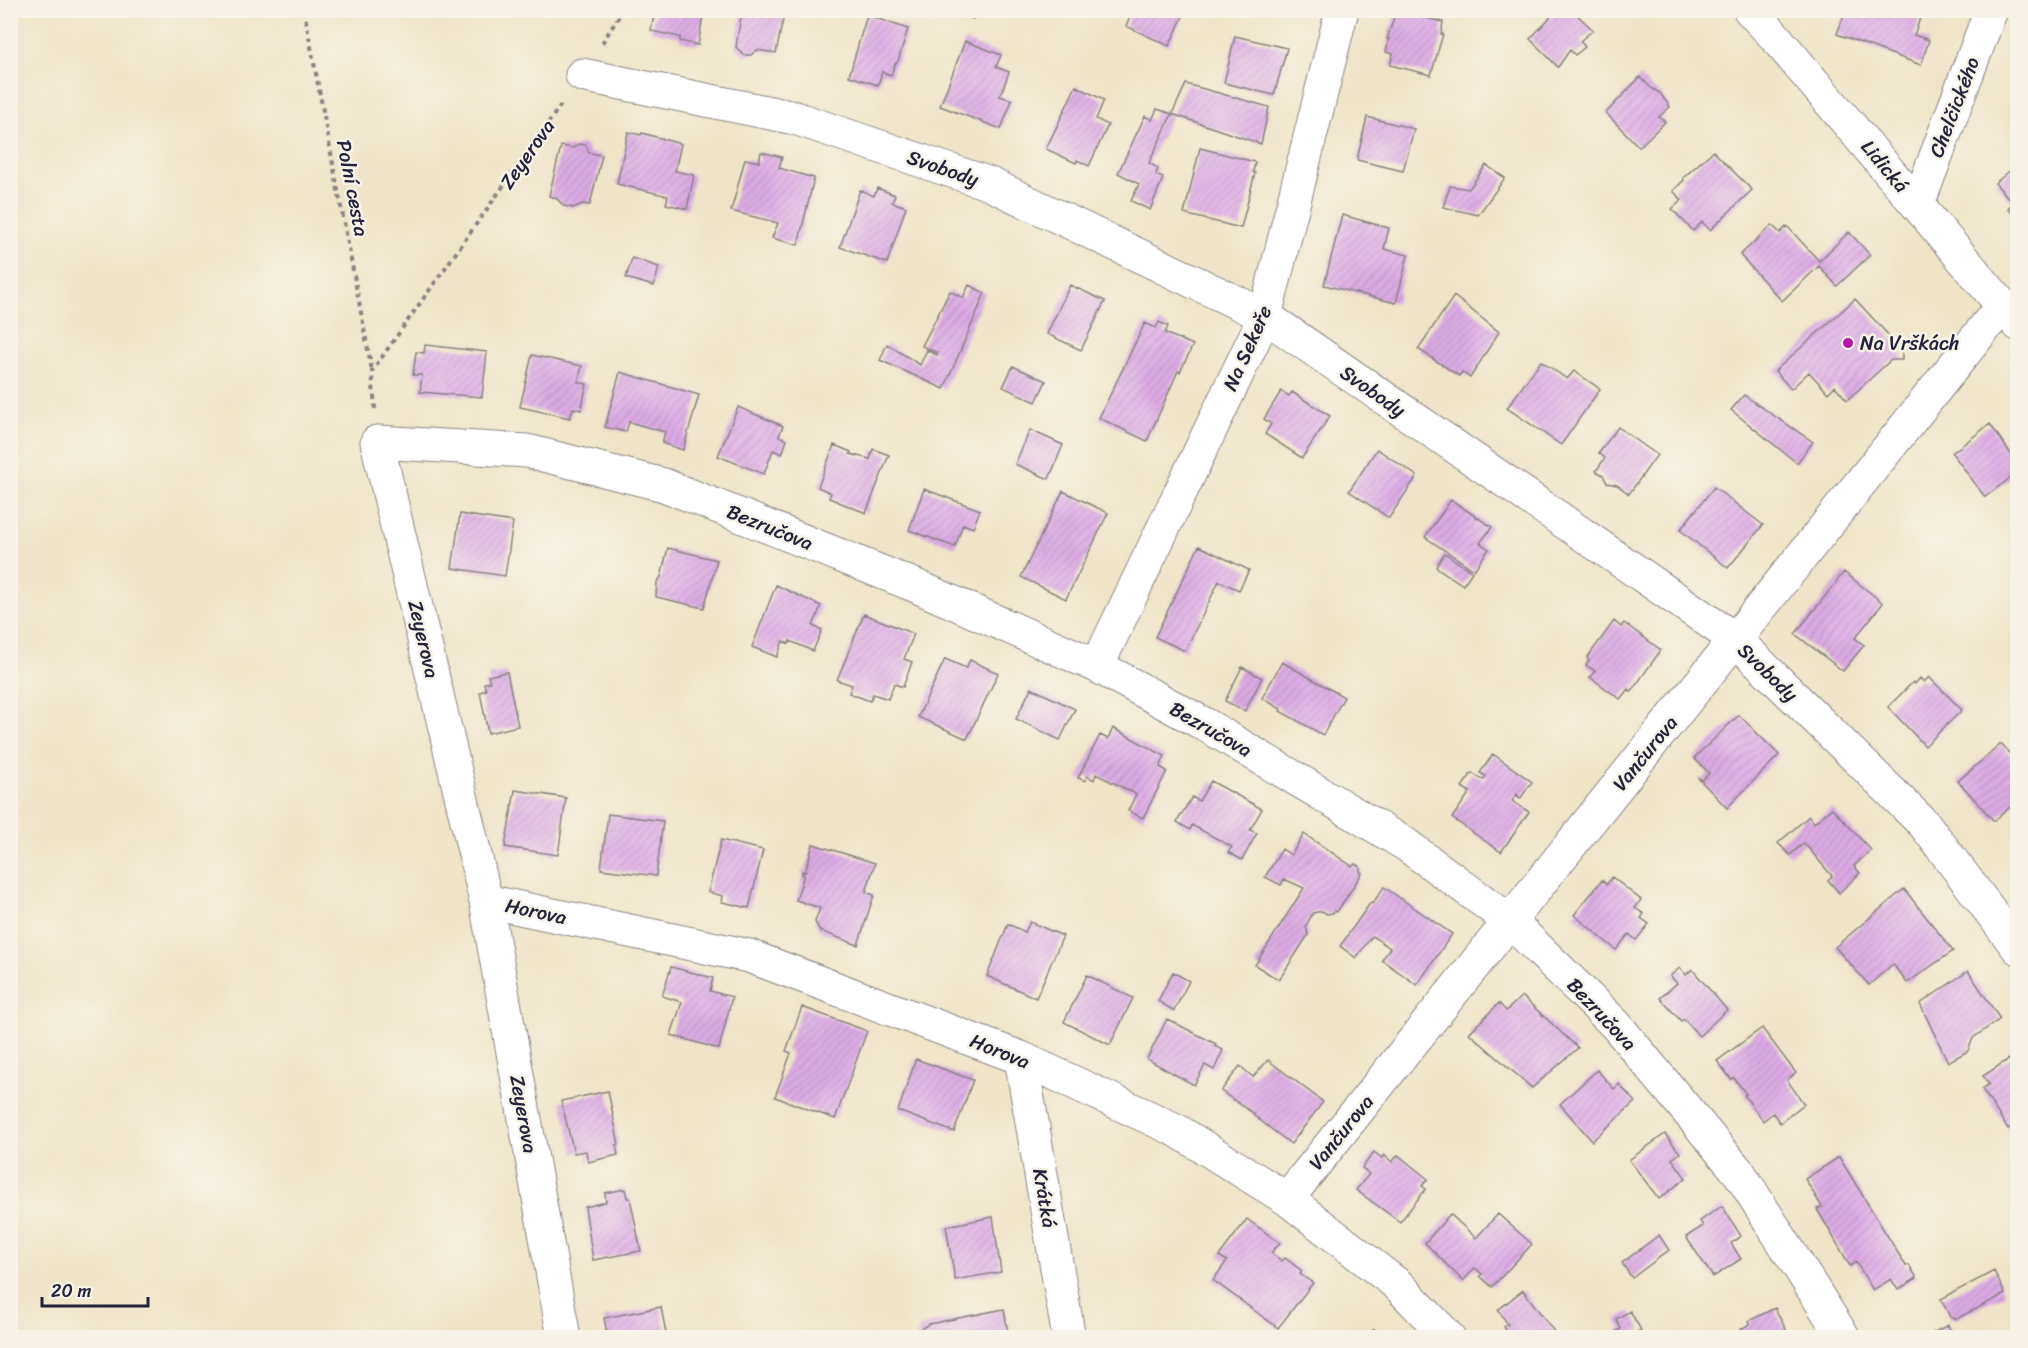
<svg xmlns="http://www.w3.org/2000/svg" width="2028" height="1348" viewBox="0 0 2028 1348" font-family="Sriracha,sans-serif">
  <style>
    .building { fill: url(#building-hatch) }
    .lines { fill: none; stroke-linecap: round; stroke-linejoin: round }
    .minor-casing { stroke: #888382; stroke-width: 35 }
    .tertiary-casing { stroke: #888382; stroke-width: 35 }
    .path { stroke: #888382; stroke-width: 4; stroke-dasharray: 4.5 4.5; stroke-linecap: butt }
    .minor { stroke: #fff; stroke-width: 33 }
    .tertiary { stroke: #fff; stroke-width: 33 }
    .poi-dot { fill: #b5179e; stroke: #f7f3e8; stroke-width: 2 }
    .labels { text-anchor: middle; stroke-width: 5; stroke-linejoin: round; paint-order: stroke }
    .street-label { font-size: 20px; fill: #22223b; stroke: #f7f3e8 }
    .poi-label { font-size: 20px; fill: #22223b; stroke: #f7f3e8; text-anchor: start }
  </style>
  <defs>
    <pattern id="building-hatch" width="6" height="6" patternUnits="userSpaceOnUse" patternTransform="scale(1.5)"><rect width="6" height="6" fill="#dcabe5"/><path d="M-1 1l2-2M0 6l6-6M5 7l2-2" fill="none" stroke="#bc93c5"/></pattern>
  </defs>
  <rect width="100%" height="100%" fill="#f7f3e8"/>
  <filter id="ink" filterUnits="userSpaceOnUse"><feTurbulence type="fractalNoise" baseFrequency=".0167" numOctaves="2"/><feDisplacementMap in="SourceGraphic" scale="12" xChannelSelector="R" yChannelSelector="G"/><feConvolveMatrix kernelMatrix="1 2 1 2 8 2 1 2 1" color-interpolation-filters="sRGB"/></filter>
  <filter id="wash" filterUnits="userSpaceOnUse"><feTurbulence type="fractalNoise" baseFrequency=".008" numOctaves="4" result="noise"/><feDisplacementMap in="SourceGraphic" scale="24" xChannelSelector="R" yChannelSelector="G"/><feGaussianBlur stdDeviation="1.35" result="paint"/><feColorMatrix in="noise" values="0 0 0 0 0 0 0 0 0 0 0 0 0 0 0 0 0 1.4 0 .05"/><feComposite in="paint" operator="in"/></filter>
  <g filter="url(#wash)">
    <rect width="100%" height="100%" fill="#efe4c8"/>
    <g id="blocks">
      <path class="building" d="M655 10H704L698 45 680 41V37L651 31Z
        M742 10H785L776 53 757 50 751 55H744L736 47Z
        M951 10H977L973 19Z
        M1133 10H1186L1169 46 1126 26Z
        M1557 10H1572L1593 30 1580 41 1585 47 1575 55 1570 50 1558 67 1530 39Z
        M1846 10H1923L1914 35 1929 40 1921 65 1837 34Z
        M1396 11 1443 22 1441 34H1443L1431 75 1390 65 1393 54 1386 52 1389 39H1387Z
        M867 15 908 29 898 61 895 64 891 75 882 72 878 85 849 76Z
        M1235 36 1287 48 1274 95 1224 83Z
        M965 41 1001 55 996 67 1009 72 1000 96 1012 100 1001 129 940 106Z
        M1640 77 1651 88 1660 93 1670 107 1659 117 1665 122 1639 147 1606 113Z
        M1186 84 1269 107 1261 144 1172 114 1149 163 1158 168 1156 175 1163 178 1150 210 1131 201 1139 184 1118 173 1145 116 1152 120 1157 109 1172 114Z
        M1076 86 1104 100 1096 119 1108 125 1089 166 1077 160 1076 163 1046 149Z
        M1367 117 1414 129 1403 171 1357 160Z
        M628 132 641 135 642 133 681 144 675 171 694 175 687 209 666 204 668 196 617 184Z
        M579 144 586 145 589 153 602 155 590 205 583 204 573 208 564 206 556 198 549 196 561 146 573 148Z
        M1200 148 1255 162 1253 172 1255 173 1241 228 1184 214Z
        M1713 151 1752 190 1710 230 1702 222 1693 231 1672 209 1682 200 1673 191 1684 180 1683 178Z
        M761 152 782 157 779 168 814 178 798 245 772 238 778 223 731 211 745 159 759 162Z
        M2018 164V219L2008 208 2013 203 1995 183Z
        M1486 165 1505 178 1478 215 1443 207 1450 186 1469 189Z
        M877 188 895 195 892 202 906 207 887 263 840 247 860 190 874 196Z
        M1342 215 1389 228 1384 249 1408 255 1396 303 1324 285Z
        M1772 225 1780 233 1787 226 1819 261 1849 232 1870 255 1837 286 1819 266 1782 301 1740 255Z
        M632 258 659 267 654 286 626 278Z
        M969 285 985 293 944 389 880 360 887 344 920 365 927 350 937 355 938 353 922 346 950 291 963 298Z
        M1070 285 1105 301 1081 350 1047 334Z
        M1454 296 1499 332 1470 378 1462 372 1459 376 1418 349Z
        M1855 299 1893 340 1902 341V360H1891L1847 400 1835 386 1828 393 1809 372 1791 389 1775 371Z
        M1159 322 1168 326 1165 333 1193 345 1180 372 1178 371 1147 441 1099 418 1145 323 1156 328Z
        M425 345 487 352 482 397 420 392 422 375H413L416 352 424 353Z
        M532 355 582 366 578 382 587 384 581 410 573 408 570 418 520 407Z
        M1541 361 1567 379 1574 371 1600 389 1561 445 1507 408Z
        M1013 366 1046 381 1036 402 1003 387Z
        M620 372 699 395 683 450 662 443 665 432 629 422 626 432 605 427Z
        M1281 391 1289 396 1292 392 1330 416 1302 458 1265 434 1271 424 1264 419Z
        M1744 395 1813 442 1797 463 1731 410Z
        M738 407 783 426 779 436 787 440 782 454 773 450 764 474 718 456Z
        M1990 424 2018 464V472L1985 497 1952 453Z
        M1618 427 1657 455 1629 494 1617 485 1607 483 1603 475 1596 471 1605 458 1599 453Z
        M1030 430 1063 445 1049 479 1015 464Z
        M834 445 851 452 850 454 870 459 873 449 889 455 866 513 829 498 831 493 818 487Z
        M1377 449 1417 476 1389 518 1349 491Z
        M1714 487 1763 525 1728 568 1680 530Z
        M924 489 980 510 973 528 963 524 955 547 909 530Z
        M1063 491 1108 513 1066 599 1021 577Z
        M1451 500 1492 527 1480 543 1489 549 1474 570 1425 537Z
        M460 514 513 522 505 576 452 568Z
        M1199 546 1249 570 1239 590 1219 581 1185 651 1155 637Z
        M668 548 717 560 704 608 656 597 657 582 661 577Z
        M1444 553 1472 572 1463 585 1436 567Z
        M1844 572 1883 603 1855 638 1864 645 1843 671 1795 634Z
        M776 585 821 606 813 626 822 630 813 651 790 641 789 644 783 641 777 657 752 647Z
        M864 614 914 634 904 659 912 662 903 687 894 684 888 699 873 694 870 701 849 693 852 685 837 680Z
        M1614 621 1621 627 1624 623 1661 650 1631 692 1628 689 1620 699 1590 677 1595 671 1586 665 1589 660 1587 658Z
        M945 659 966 668 970 660 998 673 967 739 918 717Z
        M1282 662 1344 697 1323 735 1280 711 1281 709 1262 698Z
        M1242 667 1262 678 1245 711 1225 701Z
        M507 672 518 726 488 733 480 692 486 690 484 683 490 682 488 676Z
        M1929 677 1962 710 1925 746 1888 707 1913 682 1915 684 1920 678 1924 682Z
        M1031 688 1075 709 1060 740 1016 719Z
        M1739 715 1779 755 1727 808 1698 778 1703 780 1709 773 1694 758Z
        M1113 728 1165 756 1160 767 1167 771 1143 818 1128 811 1136 794 1096 774 1094 780 1087 776 1085 781 1078 778 1100 735 1108 739Z
        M2001 744 2018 763V800L1994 821 1958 781Z
        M1493 754 1532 782 1520 799 1517 794 1512 801 1529 812 1501 852 1452 818 1470 792 1462 787 1472 773 1483 780 1486 776 1480 773Z
        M1211 781 1262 809 1250 830 1257 833 1242 860 1228 852 1232 847 1192 825 1190 830 1177 822 1192 797 1199 801Z
        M515 790 566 798 558 855 505 847Z
        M1832 808 1871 850 1854 866 1860 873 1839 893 1828 880 1832 876 1804 843 1790 855 1778 843 1809 816 1814 823Z
        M608 814 663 821 656 876 601 869Z
        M1304 834 1352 866 1355 864 1360 867V871L1362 873 1337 912 1335 911 1333 913 1327 914 1322 911 1313 913 1306 926 1308 935 1279 980 1255 965 1304 888 1284 879 1281 885 1265 877 1282 849 1291 855Z
        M721 840 763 850 749 908 722 902 723 896 708 892Z
        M813 844 875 863 866 892 874 895 858 945 820 931 815 922 820 908 796 900 804 875H802V871L805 872Z
        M1612 877 1641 900 1635 908 1644 914 1641 918 1649 924 1636 940 1629 934 1616 950 1574 915 1602 880 1607 884Z
        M1384 887 1452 934 1417 985 1382 960 1390 948 1372 936 1356 958 1340 946 1371 902 1373 903Z
        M1904 889 1953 951 1907 983 1893 964 1869 985 1835 947Z
        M1030 922 1063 936 1036 998 987 976 1008 924 1025 932Z
        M671 967 713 978 710 991 732 997 719 1049 671 1035 682 1002 662 996Z
        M1680 968 1686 975 1692 969 1727 1010 1699 1036 1684 1019 1681 1021 1660 998 1677 983 1670 976Z
        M1968 971 2000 1019 1973 1038 1968 1051 1948 1062 1920 1004Z
        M1173 972 1189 981 1174 1011 1158 1001Z
        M1087 975 1133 998 1110 1045 1064 1022Z
        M1522 996 1578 1048 1532 1088 1469 1033 1499 1003 1506 1011Z
        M802 1007 867 1031 835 1119 775 1097 791 1053 786 1051Z
        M1167 1019 1216 1044 1214 1046 1223 1050 1214 1070 1205 1065 1194 1085 1147 1059Z
        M1762 1028 1796 1073 1787 1080 1804 1104 1780 1123 1773 1113 1763 1121 1744 1095 1746 1094 1734 1078 1731 1079 1717 1061Z
        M2018 1053V1123L2008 1129 1982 1089 1989 1084 1983 1076Z
        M916 1059 973 1080 954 1132 898 1111Z
        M1268 1060 1323 1102 1291 1144 1253 1115 1254 1114 1221 1091 1240 1066 1253 1077Z
        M1597 1070 1614 1089 1619 1084 1635 1102 1592 1141 1560 1104Z
        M608 1091 619 1145H616L618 1155 588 1162 586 1151 574 1153 561 1101Z
        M1665 1134 1680 1153 1672 1159 1686 1178 1659 1199 1629 1160Z
        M1374 1152 1382 1158 1384 1155 1392 1162 1398 1155 1428 1179 1422 1186 1426 1189 1400 1222 1356 1190 1369 1174 1362 1168Z
        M1839 1157 1906 1266 1909 1265 1917 1278 1898 1290 1891 1279 1873 1290 1856 1262 1850 1266 1817 1209 1822 1207 1805 1179Z
        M625 1189 627 1198H630L641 1251 593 1260 585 1207 606 1202 605 1193Z
        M1722 1206 1741 1236 1731 1243 1741 1259 1713 1277 1686 1237 1703 1226 1700 1221Z
        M1450 1214 1476 1238 1498 1214 1532 1244 1492 1287 1480 1276 1482 1274 1475 1268 1463 1281 1425 1243Z
        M993 1217 1001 1272 955 1280 946 1226Z
        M1247 1219 1280 1243 1271 1253 1282 1261 1285 1258 1302 1271 1300 1274 1313 1283 1278 1328 1213 1280 1227 1261 1219 1256Z
        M1659 1235 1669 1250 1632 1278 1622 1263Z
        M1994 1271 2005 1294 1956 1319 1950 1317 1941 1299Z
        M1523 1290 1556 1334 1551 1338H1511L1504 1327 1508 1324 1498 1310Z
        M661 1307 667 1338H608L604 1318Z
        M1775 1308 1790 1338H1742L1745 1336 1741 1329 1750 1324 1749 1321Z
        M1004 1309 1009 1338H916L920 1329 929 1324Z
        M1630 1311 1641 1330 1627 1338H1606L1621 1329 1616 1319Z
        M1948 1325 1954 1338H1923Z
        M1374 1329 1384 1338H1367Z"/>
    </g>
  </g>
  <g filter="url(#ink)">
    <use href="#blocks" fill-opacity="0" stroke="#888382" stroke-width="1.5"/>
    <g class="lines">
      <defs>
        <path id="minor" d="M582 75 795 118 990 184 1265 316 1736 640 1925 825 2018 948
          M1918 204 1991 10
          M1097 666 1265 316 1342 10
          M486 901 749 956 1021 1058 1176 1130 1287 1199 1398 1285 1449 1338
          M1021 1058 1069 1338
          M1287 1199 2002 306
          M564 1338 486 901 377 442 527 451 664 485 916 586 1097 666 1206 725 1405 844 1510 921 1616 1025 1740 1174 1844 1338"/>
        <path id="tertiary" d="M1750 10 1770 31 2018 324"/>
      </defs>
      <use href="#minor" class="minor-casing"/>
      <use href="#tertiary" class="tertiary-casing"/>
      <path class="path" d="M304 10 372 371
        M602 43 623 10
        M375 409 372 371 563 102"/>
      <use href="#minor" class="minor"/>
      <use href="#tertiary" class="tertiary"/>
    </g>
  </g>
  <circle class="poi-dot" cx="1848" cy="343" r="6"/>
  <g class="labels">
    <g class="street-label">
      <text transform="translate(1954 107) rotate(-69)" y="7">Chelčického</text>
      <text transform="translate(527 154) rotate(-55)" y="7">Zeyerova</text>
      <text transform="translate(1885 166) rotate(50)" y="7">Lidická</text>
      <text transform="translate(943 168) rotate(19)" y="7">Svobody</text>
      <text transform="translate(353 188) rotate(79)" y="7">Polní cesta</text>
      <text transform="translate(1247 348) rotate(-66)" y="7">Na Sekeře</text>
      <text transform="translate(1373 391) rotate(35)" y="7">Svobody</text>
      <text transform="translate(770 527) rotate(22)" y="7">Bezručova</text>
      <text transform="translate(424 639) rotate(77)" y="7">Zeyerova</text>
      <text transform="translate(1768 672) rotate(44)" y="7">Svobody</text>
      <text transform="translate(1211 729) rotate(30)" y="7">Bezručova</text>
      <text transform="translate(1645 753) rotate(-51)" y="7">Vančurova</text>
      <text transform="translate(536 911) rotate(12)" y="7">Horova</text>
      <text transform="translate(1602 1014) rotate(47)" y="7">Bezručova</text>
      <text transform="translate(1000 1051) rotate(22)" y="7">Horova</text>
      <text transform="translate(524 1114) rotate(80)" y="7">Zeyerova</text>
      <text transform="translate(1341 1132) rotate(-51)" y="7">Vančurova</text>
      <text transform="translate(1045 1198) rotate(80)" y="7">Krátká</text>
    </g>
    <g class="poi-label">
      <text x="1860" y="350">Na Vrškách</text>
    </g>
  </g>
  <rect width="2028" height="1348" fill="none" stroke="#f7f3e8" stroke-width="36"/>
  <path d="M42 1297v9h106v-9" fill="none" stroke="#22223b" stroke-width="3"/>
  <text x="51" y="1297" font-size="18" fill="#22223b" stroke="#f7f3e8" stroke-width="4.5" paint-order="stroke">20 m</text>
</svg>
